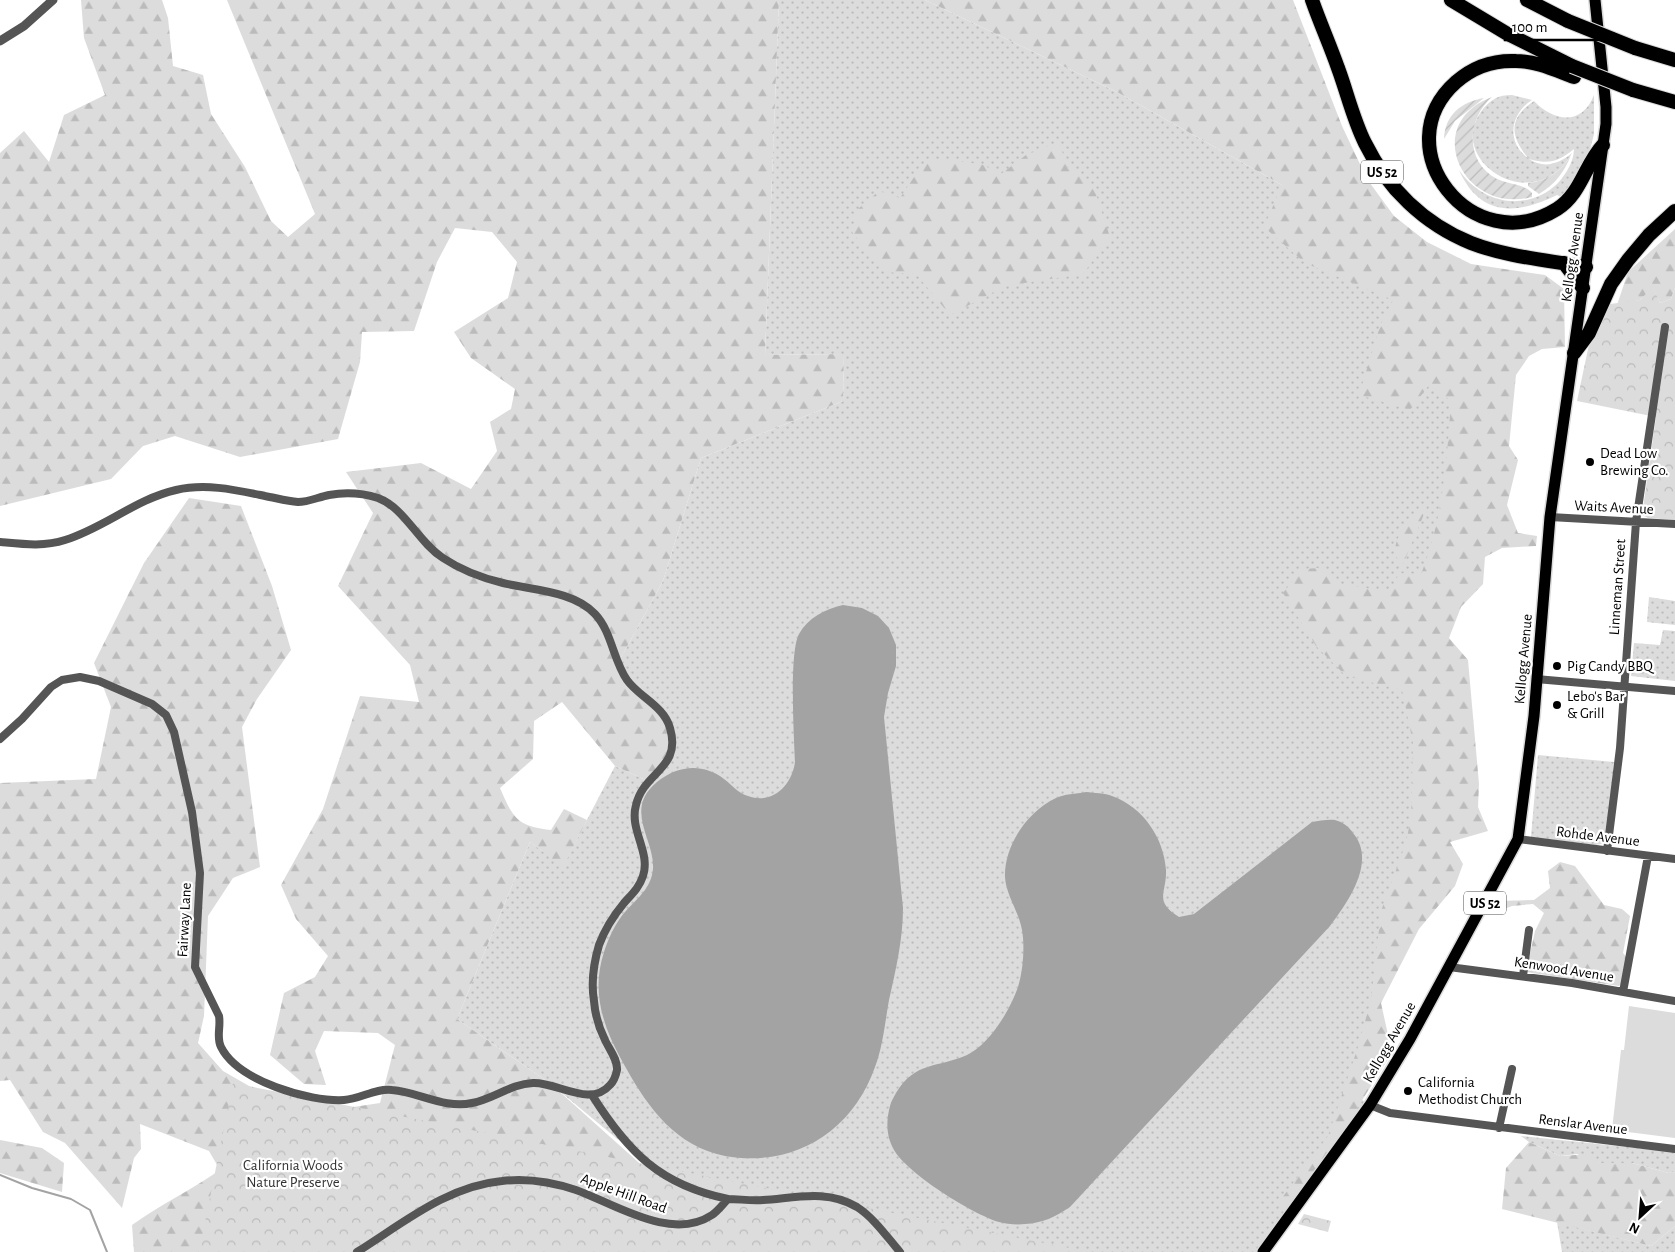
<svg xmlns="http://www.w3.org/2000/svg" width="1675" height="1252" viewBox="0 0 1675 1252" font-family="'Alegreya Sans',sans-serif">
  <style>
    .grass { fill: url(#grass-dots) }
    .forest { fill: url(#forest-firs) }
    .park { fill: url(#park-crowns) }
    .garden { fill: url(#garden-furrows) }
    .pitch { fill: #dcdcdc }
    .water { fill: #a3a3a3 }
    .lines { fill: none; stroke-linecap: round; stroke-linejoin: round }
    .stream { stroke: #a3a3a3; stroke-width: 2 }
    .primary-casing { stroke: #dbdbdb; stroke-width: 14 }
    .motorway-casing { stroke: #dbdbdb; stroke-width: 16 }
    .minor { stroke: #555; stroke-width: 8 }
    .tertiary { stroke: #555; stroke-width: 9 }
    .primary { stroke: #000; stroke-width: 11 }
    .motorway { stroke: #000; stroke-width: 14 }
    .motorway-bridge-casing { stroke: #dbdbdb; stroke-width: 16; stroke-linecap: butt }
    .motorway-bridge { stroke: #000; stroke-width: 14 }
    .poi-dot { fill: #000; stroke: #fff; stroke-width: 2 }
    .labels { text-anchor: middle; stroke-width: 4.5; stroke-linejoin: round; paint-order: stroke }
    .shield { fill: #fff; stroke: #4c4c4c; stroke-width: 1 }
    .shield-label { font-size: 14px; font-weight: bold; fill: #000 }
    .street-label { font-size: 15px; fill: #000; stroke: #fff }
    .poi-label { font-size: 15px; fill: #000; stroke: #fff; text-anchor: start }
    .park-label { font-size: 15px; fill: #333; stroke: #fff }
  </style>
  <defs>
    <pattern id="grass-dots" width="8" height="8" patternUnits="userSpaceOnUse" patternTransform="scale(1.25)"><rect width="8" height="8" fill="#dcdcdc"/><path d="M2 2h.1M6 6h.1" fill="none" stroke="#bbb" stroke-width="1.8" stroke-linecap="round"/></pattern>
    <pattern id="forest-firs" width="22" height="20" patternUnits="userSpaceOnUse" patternTransform="scale(1.25)"><rect width="22" height="20" fill="#dcdcdc"/><path d="M5 1l3.5 6h-7zM16 11l3.5 6h-7z" fill="#bbb"/></pattern>
    <pattern id="park-crowns" width="20" height="18" patternUnits="userSpaceOnUse" patternTransform="scale(1.25)"><rect width="20" height="18" fill="#dcdcdc"/><path d="M2 6a3 3 0 1 1 6 0M12 15a3 3 0 1 1 6 0" fill="none" stroke="#bbb"/></pattern>
    <pattern id="garden-furrows" width="10" height="10" patternUnits="userSpaceOnUse" patternTransform="scale(1.25)"><rect width="10" height="10" fill="#dcdcdc"/><path d="M-1 1l2-2M0 10L10 0M9 11l2-2" fill="none" stroke="#bbb"/></pattern>
  </defs>
  <rect width="100%" height="100%" fill="#fff"/>
  <path class="grass" d="M779 0H925L1117 92 1282 185 1461 315 1420 827 1353 1094 1370 1105 1263 1252H900L712 1195 639 1157 551 1084 457 1019 530 842 563 866 615 766 648 781 643 697 618 663 663 581 701 458 843 401 844 354 765 355Z
    M1512 95 1532 100C1510 114 1506 142 1528 158 1511 137 1507 119 1534 101 1554 122 1582 126 1594 95V134L1589 154 1563 198 1557 195C1516 215 1480 217 1459 170 1482 204 1527 213 1558 183 1566 174 1574 161 1574 149 1559 161 1549 165 1529 159 1544 169 1559 164 1572 153 1536 219 1442 161 1483 109 1492 99 1498 95 1512 95Z
    M1649 597 1675 601V625L1647 622Z
    M1663 630 1675 631V681L1631 676 1634 643 1660 645Z
    M1538 755 1614 762 1607 837 1602 844 1595 845 1531 837Z
    M1521 1136 1675 1152V1172L1669 1173 1632 1163H1600L1577 1154 1560 1156 1529 1142Z
    M1557 1222 1651 1246 1675 1226V1252H1562Z"/>
  <path class="forest" d="M81 0H162L168 18 173 66 203 75 211 114 245 167 271 221 288 237 315 214 227 0H779L765 355 844 354 843 401 701 458 663 581 618 663 625 677 663 714 672 748 648 781 615 766 562 702 534 721 533 759 500 788C513 818 517 826 551 830L564 809 587 820 563 867 530 842 457 1019 551 1084 666 1187 332 1252H134L132 1225C160 1205 191 1190 220 1170L209 1151 140 1124 141 1149 134 1158 122 1208 65 1143 43 1132 10 1080 0 1081V783L96 779 111 707 94 663 144 563 189 498 241 506 272 586 291 650 257 699 242 727 260 867 233 878 208 916 204 1016 198 1043 223 1071 263 1094 320 1112 380 1103 395 1045 378 1033 324 1031 315 1051 326 1085 304 1084 270 1055 284 993 315 977 328 956 296 919 281 885 323 809 360 696 419 702 410 665 338 586 373 513 346 472 421 463 471 489 497 451 490 422 511 409 515 389 471 358 454 332 508 298 517 262 492 232 455 228 437 262 414 331 362 332 360 362 338 439 240 457 175 436 143 446 111 479 0 506V153L24 131 49 162 64 115 105 95 84 38Z
    M925 0H1293L1342 126 1367 179 1394 216 1427 242 1471 264 1545 275 1564 289 1565 347 1542 349 1529 356 1516 375 1509 446 1518 460 1507 505 1518 533 1537 536 1536 546 1502 548 1485 557 1483 584 1461 607 1449 638 1468 660 1479 784 1478 807 1488 831 1450 842 1463 864 1455 886 1419 929 1381 1003 1392 1053 1333 1146 1286 1209 1279 1202 1328 1136 1358 1047 1371 1000 1381 911 1406 843 1411 817 1413 743 1402 690 1346 676 1316 646 1283 593 1302 569 1320 568 1341 584 1391 592 1399 573 1421 574C1443 520 1447 459 1451 401L1429 385 1410 410 1359 395 1380 326 1393 300 1305 263 1264 227 1282 185 1117 92Z
    M1059 142 1067 166 1093 185 1110 237 1083 274 1005 286 950 315 916 274 885 272 852 232 858 209 879 191 900 198 922 165 936 159 981 164 1001 174 1026 155Z
    M1675 229V288L1671 299 1660 303 1653 288 1640 300 1617 305 1628 272Z
    M1427 507 1401 569C1400 563 1395 555 1395 550 1397 530 1413 517 1427 507Z
    M1560 862 1575 866 1604 905 1622 909 1630 916 1623 953 1628 959 1623 983 1619 986 1526 972 1535 931 1544 913 1533 904 1512 906 1491 914 1498 901 1534 900 1550 888 1548 871Z
    M0 1140 42 1148 64 1163 62 1192 0 1173Z
    M1529 1142 1560 1156 1591 1154 1600 1163H1632L1669 1173 1675 1172V1226L1651 1246 1502 1209 1506 1168Z"/>
  <path class="park" d="M1653 287 1660 303 1671 299 1675 288V520L1648 518 1642 515 1656 417 1577 401 1591 335 1603 305 1640 300Z
    M233 1083 1090 1252H199Z
    M1304 1214 1331 1221 1328 1232 1298 1224Z"/>
  <path class="garden" d="M1492 97C1466 120 1465 162 1497 179 1510 185 1522 183 1532 193V197C1463 215 1420 124 1492 97Z
    M1484 98 1455 121 1444 139C1445 115 1461 102 1484 98Z
    M1571 155C1564 173 1555 184 1539 194L1528 186V183C1547 181 1561 172 1571 155Z"/>
  <path class="pitch" d="M1629 1006 1675 1013V1138L1612 1130 1621 1050H1624Z"/>
  <path class="water" d="M843 605 862 608 878 616 889 628 896 645V666L888 693 884 717 903 908C903 939 896 969 889 1000 885 1022 883 1046 875 1067 852 1132 794 1168 725 1156 676 1146 649 1109 626 1068 605 1031 590 995 604 952 608 940 613 928 621 917 633 901 651 891 653 869 655 839 623 810 657 782 678 765 703 763 724 779 732 785 738 793 748 796 773 805 792 785 795 762 794 737 789 652 799 634 808 618 825 609 843 605Z
    M1086 792C1094 793 1105 793 1112 796 1143 807 1164 838 1166 870 1167 893 1153 901 1179 917L1194 914 1312 822C1319 821 1328 819 1335 820 1343 822 1349 827 1353 833 1377 861 1348 902 1330 926L1070 1207C1055 1217 1043 1223 1025 1224 1017 1225 1006 1224 999 1222 972 1214 908 1174 894 1150 886 1136 886 1121 890 1106 891 1101 894 1097 896 1093 915 1061 938 1068 967 1055 990 1044 1010 1010 1018 987 1023 971 1025 947 1022 930 1019 912 1006 895 1005 877 1004 845 1028 811 1056 798 1064 794 1076 794 1086 792Z"/>
  <g class="lines">
    <path class="stream" d="M0 1175 32 1188 71 1199 90 1210 107 1252"/>
    <defs>
      <path id="primary" d="M1263 1252 1370 1105 1410 1039 1518 839 1534 716 1550 517 1606 124V107L1595 0"/>
      <path id="motorway" d="M1312 0C1320 23 1330 45 1338 68 1347 92 1353 119 1365 143 1387 188 1424 224 1471 243 1507 257 1548 260 1586 267
        M1451 0 1506 33 1572 66
        M1527 0 1568 21
        M1635 48 1675 60
        M1574 77C1555 70 1536 61 1516 61 1494 60 1473 67 1456 82 1383 147 1472 262 1557 209 1581 194 1585 164 1603 145
        M1633 90 1675 102
        M1564 263 1583 288
        M1574 353 1589 333 1611 284 1628 260 1649 235 1675 211"/>
    </defs>
    <use href="#primary" class="primary-casing"/>
    <use href="#motorway" class="motorway-casing"/>
    <path class="minor" d="M1550 517 1675 524
      M0 542C22 544 44 547 65 540 104 528 136 499 176 490 206 483 236 490 265 496 276 498 287 501 298 502 308 502 319 497 329 495 346 492 362 493 378 498 405 508 418 542 443 558 461 570 482 578 503 583 532 590 574 591 595 614 612 632 613 660 627 680 639 697 664 706 670 728 682 769 644 771 636 805 629 830 651 852 643 876 639 888 632 894 624 903 614 915 605 929 599 945 594 962 591 983 594 1001 595 1014 599 1028 605 1040 609 1049 618 1060 617 1070 616 1075 613 1082 610 1085 590 1108 558 1082 533 1083 510 1084 494 1099 472 1103 444 1109 419 1092 392 1090 375 1088 361 1099 344 1100 309 1102 238 1081 221 1047 216 1037 221 1027 219 1016L195 967 200 873 192 812 174 732 166 715 152 704 99 681 80 677 62 680 51 687 22 719 0 739
      M1536 679 1675 691
      M1518 839 1675 859
      M1607 851 1620 748 1636 522 1665 327
      M1449 967 1572 983 1675 1001
      M1523 976 1529 930
      M1623 992 1648 856
      M592 1095C628 1152 660 1185 728 1199
      M1370 1105 1390 1113 1675 1149
      M1499 1128 1512 1069
      M357 1252C402 1224 447 1186 502 1181 527 1178 552 1182 576 1190 615 1204 671 1242 712 1215 718 1211 723 1204 728 1199 739 1199 751 1201 763 1200 795 1198 827 1189 857 1207 874 1218 887 1237 900 1252"/>
    <path class="tertiary" d="M0 41 24 26 53 0"/>
    <use href="#primary" class="primary"/>
    <use href="#motorway" class="motorway"/>
    <defs>
      <path id="motorway-bridge" d="M1568 21 1635 48
        M1572 66 1633 90"/>
    </defs>
    <use href="#motorway-bridge" class="motorway-bridge-casing"/>
    <use href="#motorway-bridge" class="motorway-bridge"/>
  </g>
  <g class="poi-dot">
    <circle cx="1590" cy="462" r="5"/>
    <circle cx="1557" cy="666" r="5"/>
    <circle cx="1557" cy="705" r="5"/>
    <circle cx="1408" cy="1091" r="5"/>
  </g>
  <g class="labels">
    <g class="shield">
      <rect x="1361" y="160.5" width="42" height="23" rx="4"/>
      <rect x="1464" y="891.5" width="42" height="23" rx="4"/>
    </g>
    <g class="shield-label">
      <text x="1382" y="177">US 52</text>
      <text x="1485" y="908">US 52</text>
    </g>
    <g class="street-label">
      <text transform="translate(1572 257) rotate(-82)" y="5">Kellogg Avenue</text>
      <text transform="translate(1614 507) rotate(3)" y="5">Waits Avenue</text>
      <text transform="translate(1617 587) rotate(-86)" y="5">Linneman Street</text>
      <text transform="translate(1523 659) rotate(-85)" y="5">Kellogg Avenue</text>
      <text transform="translate(1598 836) rotate(7)" y="5">Rohde Avenue</text>
      <text transform="translate(184 920) rotate(-87)" y="5">Fairway Lane</text>
      <text transform="translate(1564 969) rotate(9)" y="5">Kenwood Avenue</text>
      <text transform="translate(1389 1042) rotate(-60)" y="5">Kellogg Avenue</text>
      <text transform="translate(1583 1124) rotate(7)" y="5">Renslar Avenue</text>
      <text transform="translate(624 1193) rotate(20)" y="5">Apple Hill Road</text>
    </g>
    <g class="poi-label">
      <text x="1600" y="458">Dead Low<tspan x="1600" dy="17">Brewing Co.</tspan></text>
      <text x="1567" y="671">Pig Candy BBQ</text>
      <text x="1567" y="701">Lebo's Bar<tspan x="1567" dy="17">&amp; Grill</tspan></text>
      <text x="1418" y="1087">California<tspan x="1418" dy="17">Methodist Church</tspan></text>
    </g>
    <g class="park-label">
      <text x="293" y="1170">California Woods<tspan x="293" dy="17">Nature Preserve</tspan></text>
    </g>
  </g>
  <g transform="translate(1640 1217) rotate(206)" stroke="#ffffff" stroke-width="4" paint-order="stroke">
  <path d="M0-4L9 19L0 12L-9 19Z" fill="#000000"/>
  <text y="-8" font-size="14" font-weight="bold" text-anchor="middle" fill="#000000">N</text>
  </g>
  <path d="M1505 32v8h108v-8" fill="none" stroke="#000000" stroke-width="2.5"/>
  <text x="1512" y="32" font-size="15" fill="#000000" stroke="#ffffff" stroke-width="4" paint-order="stroke">100 m</text>
</svg>
